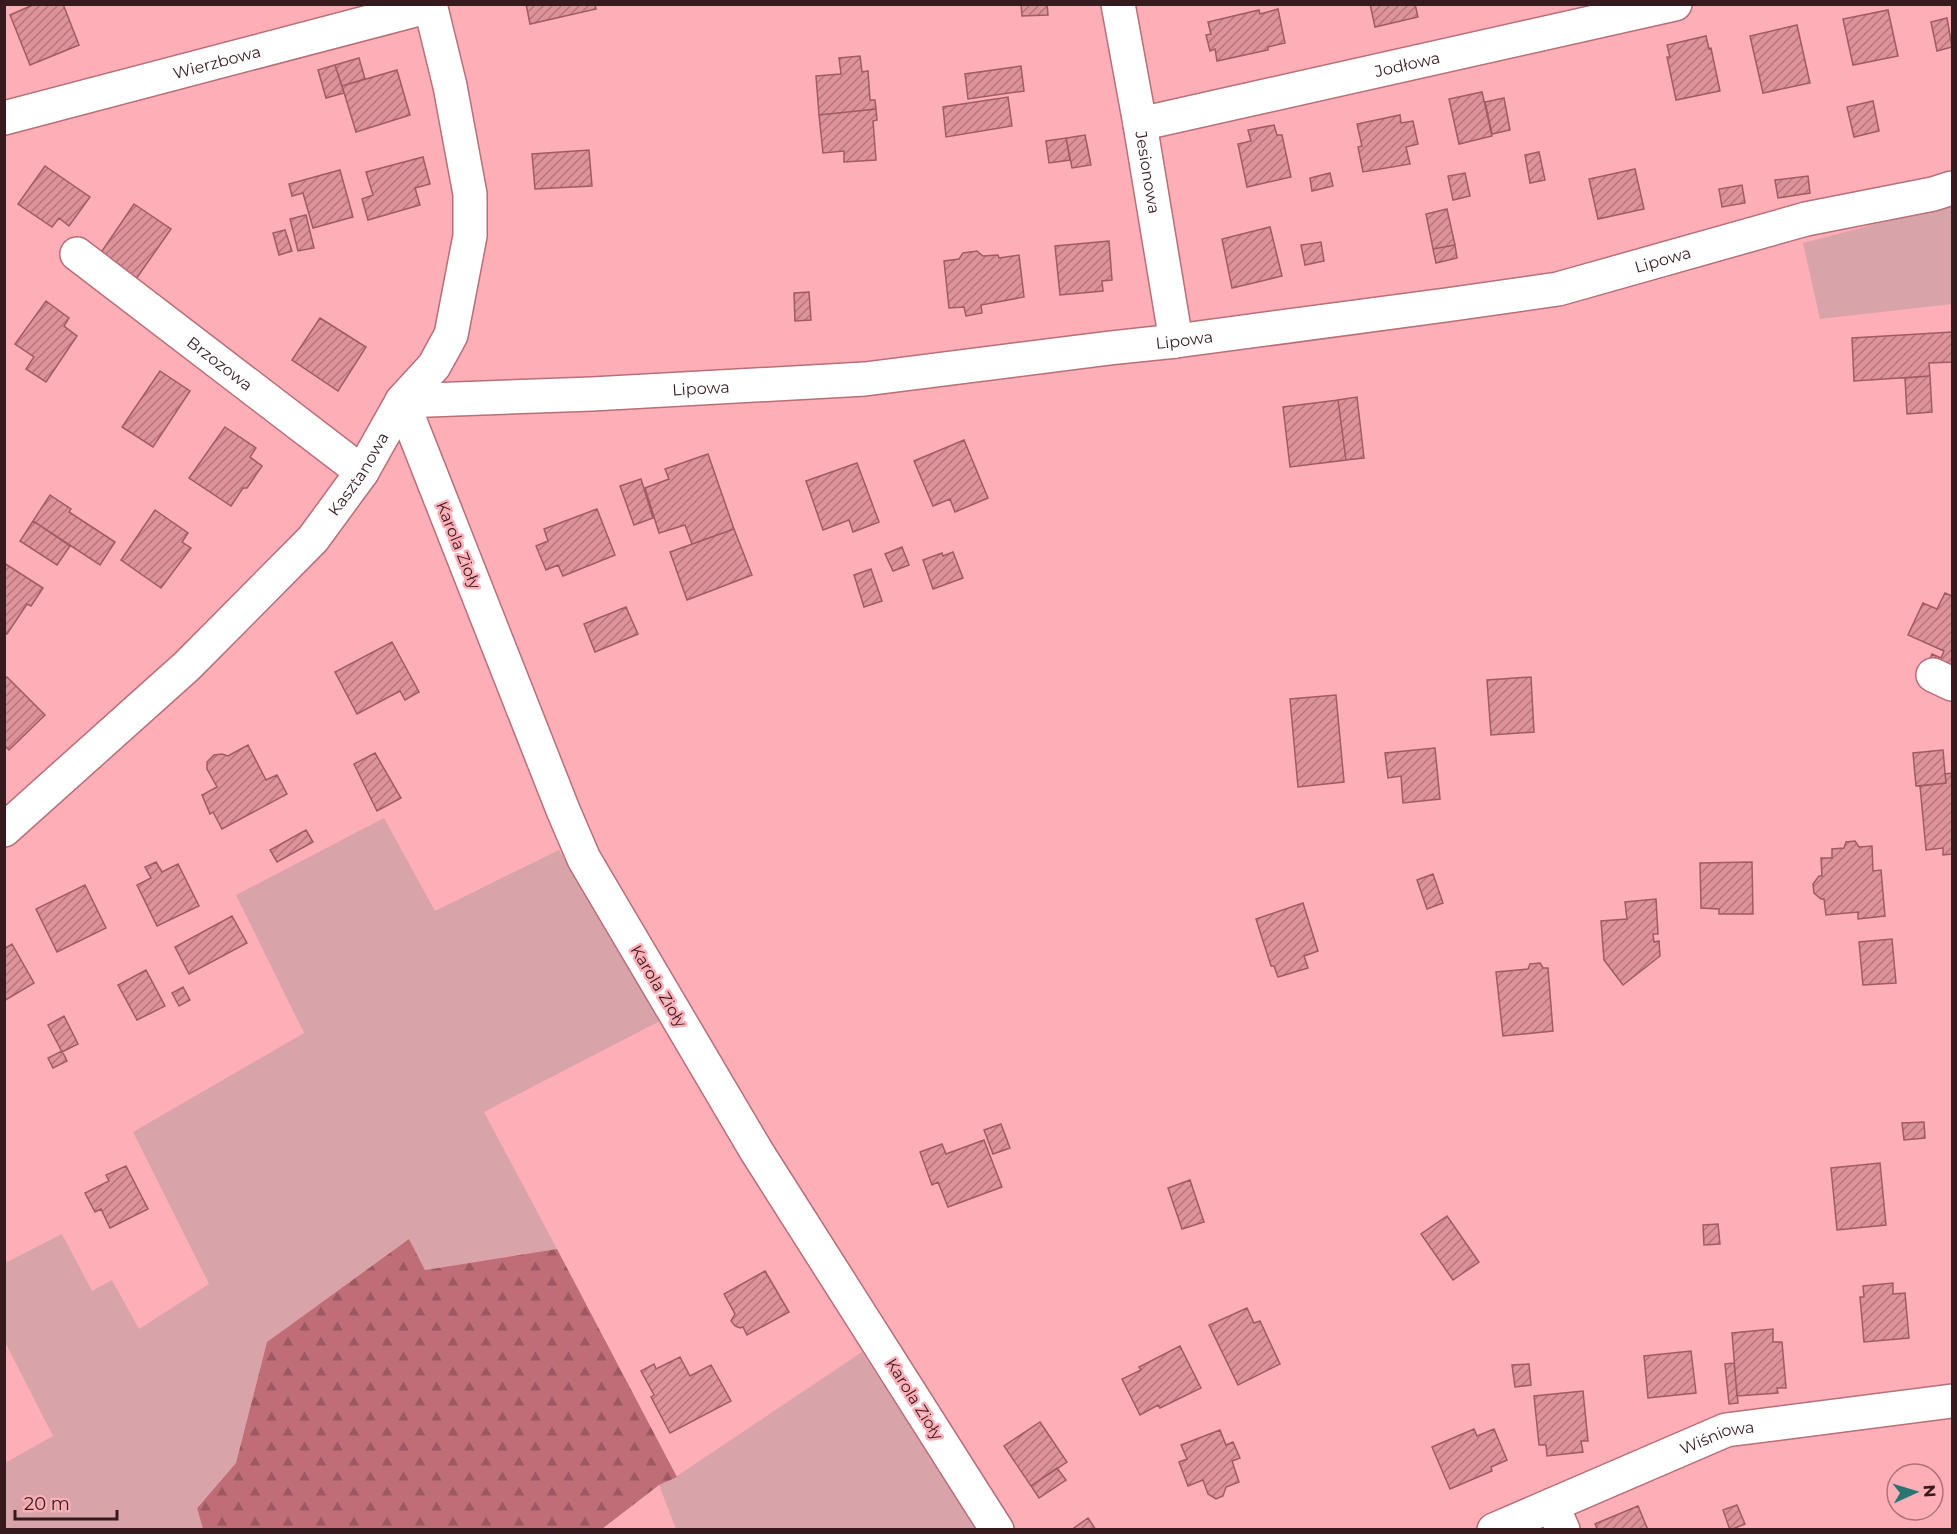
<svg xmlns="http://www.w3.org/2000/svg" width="1957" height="1534" viewBox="0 0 1957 1534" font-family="Montserrat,sans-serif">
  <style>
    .grass { fill: #d9a4a9 }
    .forest { fill: url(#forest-firs) }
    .building { fill: url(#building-hatch); stroke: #a15b63; stroke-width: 1.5 }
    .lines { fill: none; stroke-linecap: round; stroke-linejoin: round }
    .minor-casing { stroke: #b86f78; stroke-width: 36 }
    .minor { stroke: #fff; stroke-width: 33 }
    .labels { text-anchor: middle; stroke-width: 5; stroke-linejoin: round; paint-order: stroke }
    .street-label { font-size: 16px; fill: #371a1e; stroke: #fdaeb6 }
  </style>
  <defs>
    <pattern id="forest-firs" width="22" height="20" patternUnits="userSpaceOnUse" patternTransform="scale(1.5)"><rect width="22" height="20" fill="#bf6d77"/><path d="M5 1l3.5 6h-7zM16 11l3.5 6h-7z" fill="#9c5961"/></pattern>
    <pattern id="building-hatch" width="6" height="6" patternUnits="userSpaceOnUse" patternTransform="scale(1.5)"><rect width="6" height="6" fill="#de929a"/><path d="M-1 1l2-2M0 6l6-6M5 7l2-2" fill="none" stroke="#b5767d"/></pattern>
  </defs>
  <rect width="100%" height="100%" fill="#fdaeb6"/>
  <path class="grass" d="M1952 204V304L1820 319 1803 243Z
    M384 818 435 911 559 850 660 1021 484 1112 557 1249 425 1270 409 1239 267 1342 236 1463 197 1507 203 1529H5V1463L53 1436 5 1342V1263L62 1234 92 1291 112 1280 139 1329 209 1284 133 1132 304 1033 236 895Z
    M862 1352 979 1529H676L659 1485 677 1476Z"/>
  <path class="forest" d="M409 1239 425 1270 557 1249 677 1477 659 1485 602 1529H203L197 1508 236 1463 267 1342Z"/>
  <path class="building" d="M35 4H63L79 45 30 65 10 15Z
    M526 4H595L596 9 530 24Z
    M1021 4H1047L1048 15 1022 16Z
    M1370 4H1415L1418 17 1375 27Z
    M1278 9 1285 43 1268 47V50L1217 61 1215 49 1210 51 1206 35 1211 34 1208 22 1259 10 1260 14Z
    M1888 10 1898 56 1853 65 1843 19Z
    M1947 18 1952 47 1937 51 1931 22Z
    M1797 25 1810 83 1763 93 1750 36Z
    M1706 36 1709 49 1711 48 1720 91 1676 100 1667 57H1670L1667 45Z
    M860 56 862 72 868 71 870 100H875L876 109 819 115 816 76 841 74 839 58Z
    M359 58 365 79 342 86 335 65Z
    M335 65 344 93 326 98 318 70Z
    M1021 66 1024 91 968 99 965 74Z
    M397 70 410 115 356 132 342 86Z
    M1482 92 1492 136 1459 144 1449 99Z
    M1008 97 1012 126 946 137 943 107Z
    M1504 98 1510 130 1492 134 1485 102Z
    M1873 101 1879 131 1854 137 1847 107Z
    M876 109 877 120 873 121 876 160 844 162V151L823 153 819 115Z
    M1400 115 1401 123 1413 121 1418 144 1406 147 1410 164 1363 172 1358 147 1362 146 1357 124Z
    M1274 125 1277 135H1282L1291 177 1247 187 1238 144 1251 141 1248 130Z
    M1085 135 1091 165 1072 168 1066 138Z
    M1066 138 1070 160 1049 163 1046 141Z
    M589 150 592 186 535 189 532 154Z
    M1539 152 1545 180 1530 183 1525 155Z
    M423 157 430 184 415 188 420 205 368 220 362 199 373 195 366 172Z
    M45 166 90 197 69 226 59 218 52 227 18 204Z
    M1635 169 1644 209 1598 219 1589 179Z
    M340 170 353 217 313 228 303 193 292 196 289 184Z
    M1330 173 1333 186 1312 191 1310 178Z
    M1465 173 1470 196 1453 200 1448 176Z
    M1808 176 1810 193 1778 198 1775 180Z
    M1742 185 1745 203 1722 207 1719 189Z
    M134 204 171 229 136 279 100 254Z
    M1447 209 1455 245 1433 249 1426 214Z
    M306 215 314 248 298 251 290 219Z
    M1270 227 1282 276 1232 288 1222 239Z
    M285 230 292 251 279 255 273 233Z
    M1109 241 1112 280 1102 281 1103 291 1060 295 1055 246Z
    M1321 242 1324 261 1305 265 1301 245Z
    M1455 245 1457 258 1436 263 1433 249Z
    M977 251 983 256 998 255 999 258 1019 255 1024 297 981 305 982 313 966 316 964 307 949 308 944 261 959 259 963 253Z
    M809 292 811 320 795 321 794 293Z
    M46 301 69 318 64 326 77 336 46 382 26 369 34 357 15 344Z
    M320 318 366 347 338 391 292 360Z
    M1952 332V362L1929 363 1930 376 1854 381 1852 338Z
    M160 371 190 391 153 447 122 427Z
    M1930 376 1932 412 1907 414 1905 378Z
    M1357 397 1364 458 1346 460 1338 400Z
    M1338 400 1346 460 1290 467 1283 407Z
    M225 427 256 448 250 457 262 466 247 488H243L231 506 189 478Z
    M964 440 988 498 955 512 950 499 933 506 914 461Z
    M708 454 734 529 692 544 685 525 659 533 645 488 669 479 665 469Z
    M857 463 879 522 853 532 849 520 823 530 806 481Z
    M641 479 653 518 634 525 620 486Z
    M50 495 71 509 69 512 115 542 100 565 33 521Z
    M597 509 615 555 563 576 558 565 546 570 536 546 548 541 544 529Z
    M155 510 188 533 182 542 191 548 161 588 121 560Z
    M33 521 70 546 57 565 20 541Z
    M734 529 752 575 687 600 670 552Z
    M902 547 909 565 893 571 885 554Z
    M953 552 963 578 933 589 923 560 942 553 943 556Z
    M4 563 43 588 31 606 27 604 7 634 4 632Z
    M871 569 882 601 864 607 854 575Z
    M1945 593 1952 596V671L1929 662 1932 654 1941 658 1944 651 1908 635 1923 603 1937 609Z
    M626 607 638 634 595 652 584 624Z
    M392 642 419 692 405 700 400 691 357 714 335 672Z
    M7 677 45 715 9 750 4 745V679Z
    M1531 677 1534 732 1491 735 1487 680Z
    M1336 695 1344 782 1298 787 1290 699Z
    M248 745 266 780 277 775 287 794 222 829 213 812 210 814 202 795 217 787 207 769V762L214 755 222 754 228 756Z
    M1435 748 1440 799 1403 803 1401 776 1388 778 1385 753Z
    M1943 750 1946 783 1916 786 1913 753Z
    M375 753 401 798 377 811 354 764Z
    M1952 773V854L1943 855V848L1926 850 1920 786 1946 783 1945 774Z
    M306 830 313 842 277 862 270 850Z
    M1855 841 1859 847 1872 846 1873 871 1881 870 1885 916 1858 919V912L1826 915 1824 899H1821L1814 893 1813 884 1819 876H1822L1821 858H1832V849L1844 848 1846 842Z
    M156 862 162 872 178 864 199 906 157 926 137 885 151 878 145 867Z
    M1752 862 1753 914H1719V909L1701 908 1700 863Z
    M1433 874 1443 903 1427 909 1417 880Z
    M85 885 106 928 57 952 36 909Z
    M1656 899 1658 934H1653L1654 942 1659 941 1660 956 1623 985 1604 960 1601 921 1627 919 1625 902Z
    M1303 903 1318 951 1304 956 1308 968 1278 977 1274 966H1271L1256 919Z
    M232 916 247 943 189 974 175 947Z
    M1892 939 1896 983 1863 985 1859 942Z
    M12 944 34 983 4 1001V949Z
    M1540 963 1543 968H1548L1553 1031 1503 1036 1496 972 1528 969 1530 964Z
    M146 970 165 1006 137 1020 118 985Z
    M183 987 190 1000 179 1006 172 993Z
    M64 1016 78 1044 62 1052 48 1025Z
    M62 1051 67 1061 53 1068 48 1058Z
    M1924 1122 1925 1138 1904 1140 1902 1123Z
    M1001 1124 1010 1148 993 1154 984 1130Z
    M984 1140 1002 1187 948 1207 938 1182 932 1185 920 1152 942 1144 946 1154Z
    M1880 1163 1886 1225 1837 1230 1831 1168Z
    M126 1166 148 1209 110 1228 101 1209 95 1212 85 1193 109 1181 106 1175Z
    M1190 1180 1204 1222 1182 1229 1168 1188Z
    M1447 1216 1479 1262 1453 1280 1421 1234Z
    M1718 1224 1720 1244 1704 1245 1703 1225Z
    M765 1271 789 1312 747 1335 743 1327 740 1328 735 1326 731 1321 735 1314 724 1294Z
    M1893 1283V1294L1905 1293 1909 1338 1864 1342 1860 1297H1864L1863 1286Z
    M1247 1308 1254 1323 1260 1321 1280 1364 1238 1385 1209 1325Z
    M1773 1329V1342H1782L1786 1388H1777L1778 1393 1737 1396 1732 1333Z
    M1180 1346 1201 1388 1160 1408 1158 1405 1140 1415 1122 1379 1141 1370 1139 1367Z
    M1691 1351 1696 1393 1648 1398 1644 1356Z
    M680 1357 690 1376 711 1365 731 1401 670 1433 651 1397 654 1395 641 1371 654 1364 656 1369Z
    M1734 1363 1738 1403 1729 1404 1725 1364Z
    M1529 1364 1531 1385 1515 1387 1512 1365Z
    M1583 1391 1588 1441H1581L1583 1452 1547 1456 1546 1445H1539L1534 1396Z
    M1040 1422 1067 1462 1031 1486 1004 1446Z
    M1474 1429 1477 1436 1494 1429 1507 1460 1491 1467 1492 1471 1450 1489 1432 1447Z
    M1220 1430 1226 1445 1233 1442 1240 1458 1232 1461 1239 1482 1226 1487 1223 1496 1216 1499 1208 1494 1203 1480 1188 1486 1179 1462 1187 1459 1181 1445Z
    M1057 1468 1066 1480 1039 1498 1031 1486Z
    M1737 1505 1745 1524 1730 1530 1723 1510Z
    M1638 1506 1648 1530H1598L1595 1524Z
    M1088 1518 1096 1530H1071Z"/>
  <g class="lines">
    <defs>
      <g id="minor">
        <path id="s1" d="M1118 4 1140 124 1176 341"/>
        <path id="s2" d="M4 118 430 6"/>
        <path id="s3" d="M1140 124 1675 4"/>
        <path id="s4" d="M77 254 362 472"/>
        <path d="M1933 675 1952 684"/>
        <path id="s5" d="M4 830 187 666 313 539 362 472 402 401 434 366 451 335 470 236V194L450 86 430 4"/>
        <path d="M1552 1505 1563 1530"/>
        <path id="s6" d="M997 1530 757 1152 584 859 563 810 402 401 592 394 865 379 1110 348 1176 341 1446 305 1558 289 1806 219 1933 194 1952 188"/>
        <path id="s7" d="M1494 1530 1726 1430 1952 1401"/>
      </g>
    </defs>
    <use href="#minor" class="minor-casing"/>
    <use href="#minor" class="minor"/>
  </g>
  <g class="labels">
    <g class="street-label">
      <text dy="6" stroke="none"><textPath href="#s2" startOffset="220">Wierzbowa</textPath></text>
      <text dy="6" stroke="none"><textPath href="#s3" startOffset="274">Jodłowa</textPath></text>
      <text dy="6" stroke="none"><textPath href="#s1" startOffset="171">Jesionowa</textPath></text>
      <text dy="6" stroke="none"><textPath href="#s6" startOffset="2552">Lipowa</textPath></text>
      <text dy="6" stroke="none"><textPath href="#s6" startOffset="2066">Lipowa</textPath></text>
      <text dy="6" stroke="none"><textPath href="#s4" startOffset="180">Brzozowa</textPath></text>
      <text dy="6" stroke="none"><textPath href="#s6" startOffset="1580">Lipowa</textPath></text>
      <text dy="6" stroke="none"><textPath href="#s5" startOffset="504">Kasztanowa</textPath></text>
      <text transform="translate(459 545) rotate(68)" y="6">Karola Zioły</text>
      <text transform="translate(659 986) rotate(59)" y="6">Karola Zioły</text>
      <text transform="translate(915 1399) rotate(58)" y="6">Karola Zioły</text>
      <text dy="6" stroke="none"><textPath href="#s7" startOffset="242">Wiśniowa</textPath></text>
    </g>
  </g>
  <rect width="1957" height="1534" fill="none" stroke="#371a1e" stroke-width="12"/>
  <g transform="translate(1915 1492) rotate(86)"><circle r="28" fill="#fdaeb6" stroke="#ae7379" stroke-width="1.5"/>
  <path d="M0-4.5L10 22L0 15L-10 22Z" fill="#2a7472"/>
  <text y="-9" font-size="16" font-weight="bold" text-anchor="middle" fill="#371a1e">N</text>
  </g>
  <path d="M15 1510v9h102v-9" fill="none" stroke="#371a1e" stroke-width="3"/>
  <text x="24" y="1510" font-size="18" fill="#371a1e" stroke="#fdaeb6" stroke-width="4.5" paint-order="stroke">20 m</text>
</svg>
